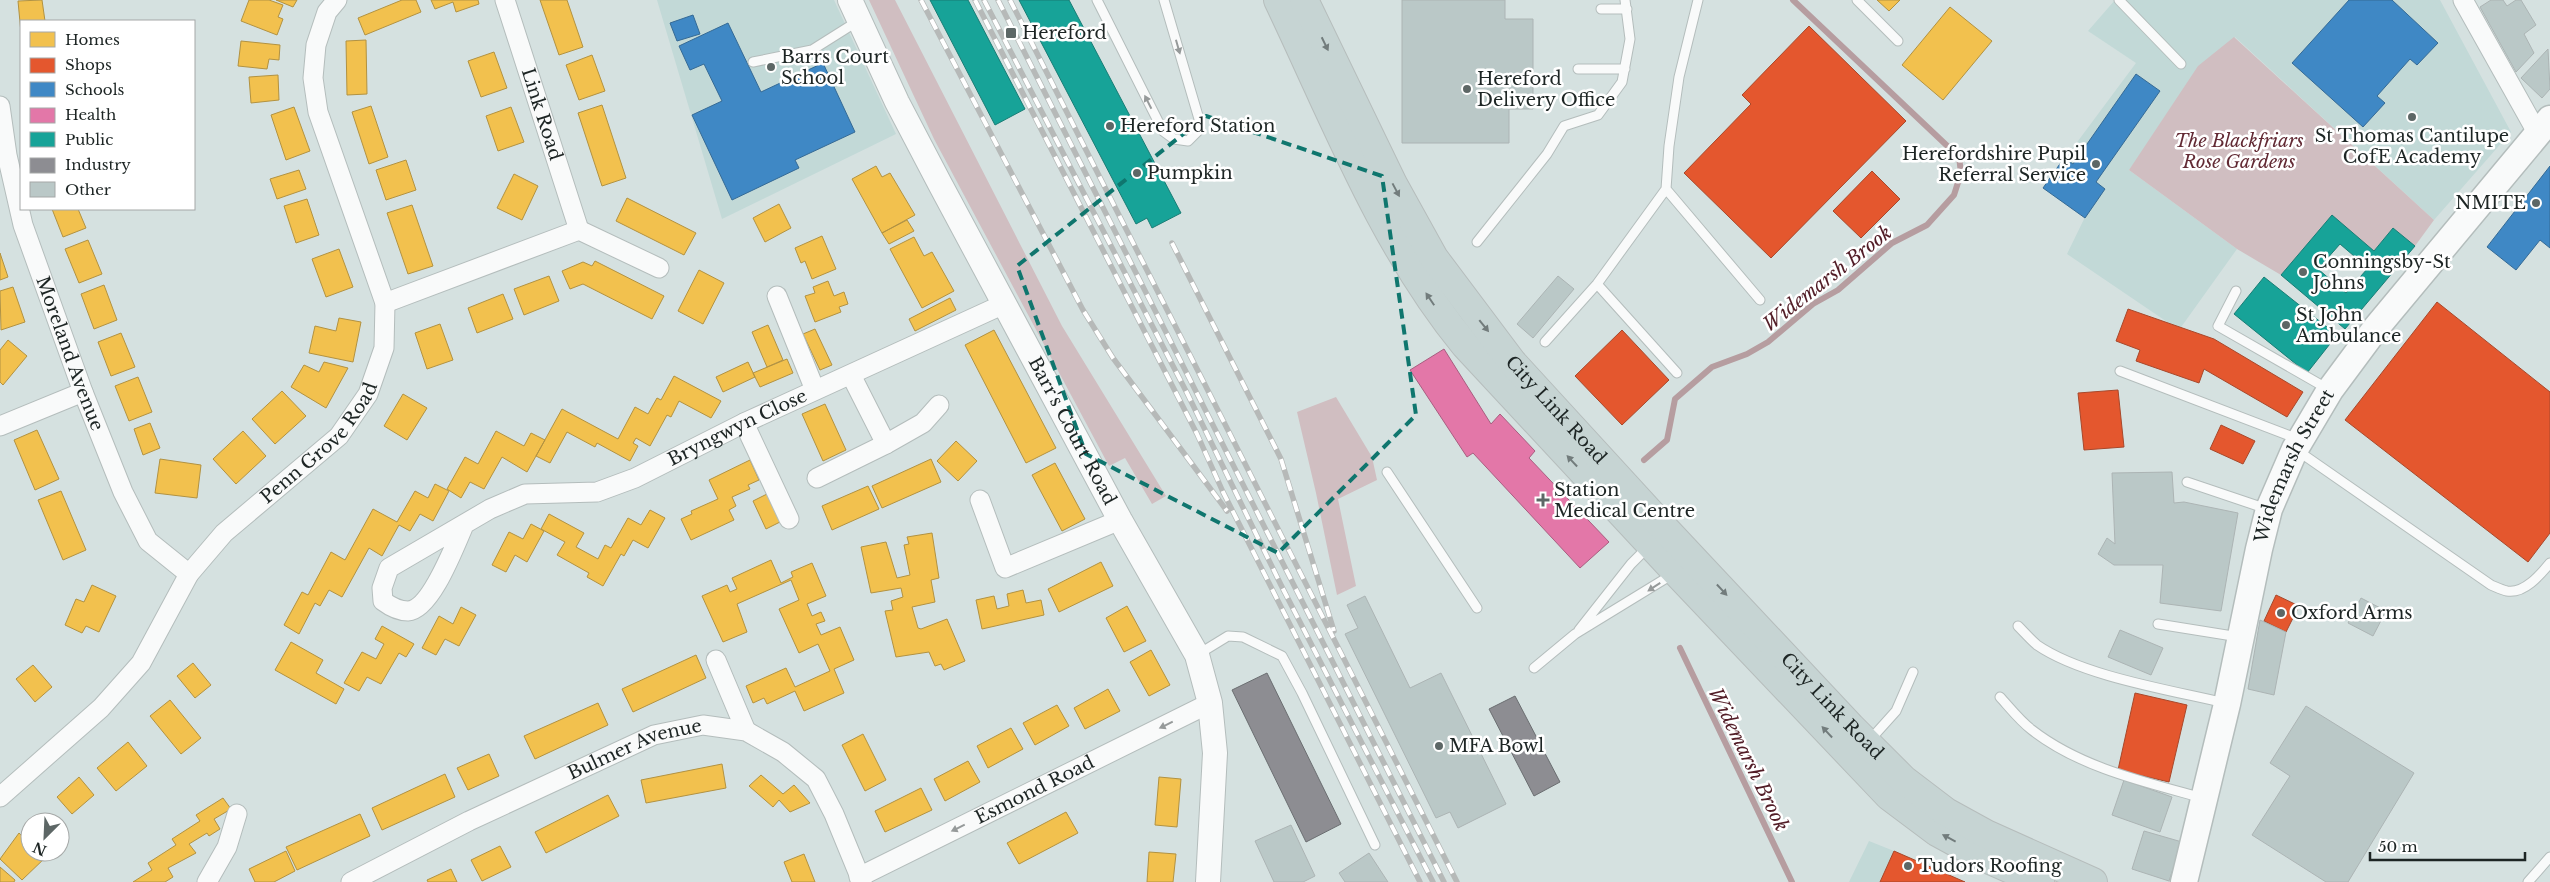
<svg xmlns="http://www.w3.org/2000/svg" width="2550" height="882" viewBox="0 0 2550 882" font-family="'Libre Baskerville',serif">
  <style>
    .built { fill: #c2d9d7 }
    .green { fill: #d0bec1 }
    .homes { fill: #f2c14e; stroke: #b29241 }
    .shops { fill: #e4572e; stroke: #a8482b }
    .schools { fill: #3f88c5; stroke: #356a95 }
    .health { fill: #e377a8; stroke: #a85e80 }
    .public { fill: #17a398; stroke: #197d75; fill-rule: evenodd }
    .industry { fill: #8d8d92; stroke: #6b6e71 }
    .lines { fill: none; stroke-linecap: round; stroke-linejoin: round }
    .stream { stroke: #b69da0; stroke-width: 6 }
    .building { fill: #bac8c7; stroke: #acb4b4 }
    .service-casing { stroke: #b4bdbc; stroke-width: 11 }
    .minor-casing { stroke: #b4bdbc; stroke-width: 21 }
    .tertiary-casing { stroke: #b4bdbc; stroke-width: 26 }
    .secondary-casing { stroke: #b4bdbc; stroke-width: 29 }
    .trunk-casing { stroke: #b6bdbc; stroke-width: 30 }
    .service { stroke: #f9fafa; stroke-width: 9 }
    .minor { stroke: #f9fafa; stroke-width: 19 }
    .tertiary { stroke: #f9fafa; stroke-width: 24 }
    .secondary { stroke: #f9fafa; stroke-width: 26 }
    .trunk { stroke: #c6d4d3; stroke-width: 28 }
    .rail-casing { stroke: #b6b9b8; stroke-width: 5.5 }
    .rail { stroke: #fff; stroke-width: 4; stroke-dasharray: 11; stroke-linecap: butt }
    .oneway { fill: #727c7c }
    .oneway2 { fill: #969a9a }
    .marked { fill: none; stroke: #0f766e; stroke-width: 4; stroke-dasharray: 10 6; stroke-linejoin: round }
    .poi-dot { fill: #5d6766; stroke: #fff; stroke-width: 2 }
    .labels { text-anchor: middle; stroke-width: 5; stroke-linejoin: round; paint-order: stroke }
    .poi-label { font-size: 18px; fill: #1d2524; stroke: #fff; text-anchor: start }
    .street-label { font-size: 18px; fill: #1d2524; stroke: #fff }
    .park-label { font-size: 18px; font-style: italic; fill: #622a34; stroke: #fff }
    .water-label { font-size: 19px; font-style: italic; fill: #521d27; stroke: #fff }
  </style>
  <rect width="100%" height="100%" fill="#d5e1e0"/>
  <path class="built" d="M657 0H834L896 134 722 219Z
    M2115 0H2440L2511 132 2434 220 2235 37 2129 170 2237 249 2179 330 2067 254 2085 217 2043 188 2136 63 2088 31Z
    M1869 841 1894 851 1965 882H1849Z"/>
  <path class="green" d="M869 0H895L1062 326 1166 496 1152 504 1125 458 1109 466 934 139Z
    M2234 37 2434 220 2415 246 2393 228 2374 251 2332 216 2281 275 2237 249 2129 170 2198 66Z
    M1336 397 1372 457 1377 480 1338 499 1356 586 1337 595 1316 493 1297 412Z"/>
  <path class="homes" d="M42 0 45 21H21V33L18 1Z
    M249 0H269L283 5 278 17 283 19 277 35 241 21Z
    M276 0H297L293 7Z
    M402 0H416L421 12 365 35 358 18Z
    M431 0H478L479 4 456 12 453 2 435 9Z
    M540 0H567L583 47 559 55Z
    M1877 0H1900L1889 11Z
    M1950 7 1992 41 1943 100 1902 65Z
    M366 40 367 94 347 95 346 41Z
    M241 41 280 45 279 60 269 59 267 69 238 66Z
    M494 52 507 88 481 97 468 61Z
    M592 55 605 91 579 100 566 65Z
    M278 75 279 100 251 103 249 77Z
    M602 105 626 178 602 186 578 113Z
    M371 106 388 157 369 164 352 112Z
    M294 107 310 151 286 160 271 115Z
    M511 107 524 142 498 151 486 116Z
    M406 160 416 190 386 200 376 170Z
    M876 166 882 177 890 173 915 215 882 233 852 179Z
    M299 170 306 189 277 199 270 179Z
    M514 174 538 186 522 220 497 208Z
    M627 198 696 233 684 255 616 221Z
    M307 199 319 235 296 243 284 206Z
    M779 204 791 228 765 242 753 218Z
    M412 205 433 266 408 274 387 213Z
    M52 209H78L86 228 63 237Z
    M907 220 914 231 889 244 882 233Z
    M822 236 836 269 812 279 805 261 801 263 795 248Z
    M914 237 924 256 932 252 954 291 922 308 890 249Z
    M88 240 102 274 79 283 65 249Z
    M339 249 353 287 326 297 312 259Z
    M0 253 8 277 0 280Z
    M595 261 664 296 652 319 583 284 570 289 562 271 583 262 592 266Z
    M699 270 724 283 703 324 678 311Z
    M549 276 559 301 524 315 514 289Z
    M828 281 834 296 844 292 848 304 839 307 841 312 815 322 805 296 815 293 813 287Z
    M104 285 117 320 94 329 81 294Z
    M13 287 25 322 1 330 0 291Z
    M503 294 513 319 477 333 468 308Z
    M950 298 956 310 915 331 909 319Z
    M339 318 361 322 353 362 309 353 315 326 336 331Z
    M440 324 453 360 427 369 415 333Z
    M768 325 783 360 767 367 752 332Z
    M815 329 832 365 820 370 803 334Z
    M994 330 1056 448 1026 463 965 345Z
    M121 333 135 367 111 376 98 342Z
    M8 340 27 356 3 385 0 382V350Z
    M787 359 793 373 760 387 753 373Z
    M324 362 348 368 326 408 291 387 304 365 319 372Z
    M748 362 755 377 723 392 716 377Z
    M674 376 721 401 711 418 679 401 671 417 667 415 650 446 636 438 633 443 638 446 630 461 597 443 595 447 567 432 550 463 536 456 562 409 618 439 635 407 648 414 657 398 661 400Z
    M138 377 152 412 129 421 115 386Z
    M282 391 306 416 275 444 252 419Z
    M403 394 427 408 407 440 384 426Z
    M825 404 846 450 823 461 802 414Z
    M150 423 160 448 143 455 134 429Z
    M37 430 59 479 35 490 14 440Z
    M243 431 266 456 236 484 213 459Z
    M496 431 524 446 531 433 545 440 527 472 502 457 484 489 470 482 461 498 447 489 465 457 478 464Z
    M956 441 977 461 958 481 937 461Z
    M160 459 201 465 197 498 155 493Z
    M931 459 941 482 882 508 872 486Z
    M750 460 759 480 748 485 750 489 732 497 736 506 729 510 734 520 691 540 681 519 692 514 691 511 718 499 709 480Z
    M1055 463 1085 519 1062 531 1032 475Z
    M435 484 449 491 433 521 420 514 410 531 399 525 382 556 369 548 342 597 329 590 320 606 315 603 299 634 284 625 302 592 308 595 331 552 345 560 373 509 397 522 415 491 428 498Z
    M868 486 879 509 832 530 822 506Z
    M61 491 86 550 63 560 38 500Z
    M773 491 786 519 766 529 753 501Z
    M650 510 665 518 648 548 633 540 624 556 621 554 603 586 587 577 589 573 557 555 565 542 541 529 549 514 584 533 576 547 598 559 605 545 611 548 628 518 641 525Z
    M531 524 544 531 527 562 515 555 506 572 492 565 509 532 523 539Z
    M932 533 939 578 931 580 935 602 912 607 918 628 921 629 947 619 965 661 944 670 941 664 935 666 929 652 896 657 885 611 893 610 891 601 903 597 901 588 871 593 861 547 886 542 897 578 910 575 904 545 909 544 907 537Z
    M771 560 781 583 793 577 791 572 812 563 826 596 807 604 812 616 821 612 825 621 816 624 821 635 840 627 854 660 834 669 844 693 804 711 795 691 767 704 764 698 753 703 746 686 786 668 795 687 830 671 818 644 799 653 779 609 799 600 791 580 737 604 747 632 723 642 702 596 727 585 730 592 737 589 732 578Z
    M1101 562 1113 586 1059 612 1048 589Z
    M92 585 116 596 99 632 86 626 82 633 65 625 76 599 84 602Z
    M1023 590 1026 603 1041 600 1044 615 982 629 976 600 994 596 997 609 1009 606 1007 594Z
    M1127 606 1146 641 1124 652 1106 618Z
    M461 607 476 615 459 646 445 639 436 655 422 648 439 616 453 624Z
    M382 626 414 644 406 657 399 653 381 684 367 677 359 691 344 683 362 652 376 659 384 644 375 639Z
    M291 642 323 660 316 673 344 689 336 704 275 670Z
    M1151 650 1170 685 1149 696 1130 662Z
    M696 655 706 678 633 712 622 689Z
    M193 663 211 685 195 698 177 676Z
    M33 665 52 687 35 702 16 679Z
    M1108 689 1120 711 1085 729 1074 708Z
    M170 700 201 738 181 754 150 716Z
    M598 703 608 725 535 759 524 736Z
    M1057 705 1069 726 1035 745 1023 723Z
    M1011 728 1023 749 988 768 977 746Z
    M863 734 886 780 865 791 842 745Z
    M128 742 147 766 116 791 97 768Z
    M489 754 499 776 468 790 457 768Z
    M968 761 980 782 945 801 934 779Z
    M722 764 726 788 646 803 641 780Z
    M445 774 455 797 382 830 372 808Z
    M761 775 783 794 794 785 810 803 790 812 779 800 773 807 749 786Z
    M79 777 94 795 72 814 57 797Z
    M1159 777 1181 779 1177 827 1155 825Z
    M921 788 932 810 885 832 875 811Z
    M608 795 619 816 546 853 535 832Z
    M223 798 231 809 214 819 220 829 209 836 207 833 189 844 196 853 168 868 173 877 165 882H133L152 870 148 863 176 845 172 839 200 821 196 815Z
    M1066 812 1078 833 1019 864 1007 843Z
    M360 814 370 836 297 870 286 847Z
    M30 831V852H42L47 856 22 880 0 859 19 833 24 838Z
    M500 846 511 867 482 881 471 860Z
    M286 851 295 871 274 882H255L249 869Z
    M1149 852 1176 854 1173 882H1147Z
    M804 854 815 882H792L784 862Z
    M0 867 15 880 14 882H0Z
    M451 869 457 882H428L427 880Z"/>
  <path class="shops" d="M1809 26 1906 121 1771 258 1684 173 1751 104 1742 95Z
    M1872 171 1900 199 1861 238 1833 211Z
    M2437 302 2550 392V533L2528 562 2345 420Z
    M2128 309 2214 339 2303 392 2287 417 2204 369 2199 383 2136 361 2140 350 2116 341Z
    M1622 330 1669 380 1622 425 1575 376Z
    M2118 390 2124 447 2084 450 2078 393Z
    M2221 425 2255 441 2243 464 2210 449Z
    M2276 595 2299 606 2286 632 2264 621Z
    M2135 693 2187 705 2169 782 2118 770Z
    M1894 851 1965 882H1880Z"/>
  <path class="schools" d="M2349 0H2392L2438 43 2417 65 2410 59 2377 96 2385 103 2363 127 2292 63Z
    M693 15 700 34 677 41 670 23Z
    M728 23 761 92 823 63 855 132 795 160 799 168 732 200 692 115 722 101 704 64 690 70 679 46Z
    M2136 74 2160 91 2096 182 2105 189 2085 218 2043 188 2064 158 2073 164Z
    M2550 166V248L2540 240 2516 270 2487 247Z"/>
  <path class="health" d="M1444 349 1491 424 1500 414 1535 451 1529 458 1609 542 1580 568 1473 453 1467 457 1410 370Z"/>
  <path class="public" d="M930 0H968L1025 109 995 125Z
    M1019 0H1069L1181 213 1152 228 1147 218 1136 224Z
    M2332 215 2374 251 2393 228 2415 246 2345 329 2281 275ZM2340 244 2368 268 2346 293 2318 269Z
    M2264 277 2337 335 2307 373 2234 314Z"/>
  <path class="industry" d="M1267 673 1341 824 1306 842 1232 690Z
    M1515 696 1560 782 1534 796 1489 709Z"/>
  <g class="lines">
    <path class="stream" d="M1644 460 1667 440 1675 399 1712 367 1747 354 1768 342 1813 304 1838 290 1892 243 1927 225 1954 195 1961 173 1959 157 1793 0
      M1680 648 1792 882"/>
  </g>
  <path class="building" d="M1402 0H1505V19H1533V109H1509V143H1402Z
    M2491 0H2503L2507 6 2516 0H2521L2536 25 2524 34 2534 53 2516 72 2480 7Z
    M2548 49 2550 89 2542 98 2521 78Z
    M1558 276 1574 289 1533 338 1517 324Z
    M2172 472 2174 503 2184 502 2238 513 2221 611 2160 603 2163 565H2114L2098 554 2107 538 2115 544 2112 473Z
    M1365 596 1410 688 1441 673 1506 804 1458 828 1450 812 1436 818 1345 634 1358 628 1347 605Z
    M2361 598 2386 611 2373 636 2348 623Z
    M2260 620 2286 632 2274 695 2248 689Z
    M2120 630 2163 648 2151 675 2108 657Z
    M2306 706 2414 773 2348 882H2326L2252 835 2290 776 2270 763Z
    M2124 780 2172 797 2160 832 2112 815Z
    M1291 825 1315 876 1303 882H1274L1255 841Z
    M2144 831 2182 842 2169 881 2132 869Z
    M1369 853 1388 882H1345L1339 873Z"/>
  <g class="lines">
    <defs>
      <path id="service" d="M1097 0 1163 131 1174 139 1188 141 1198 131 1199 119 1164 0
        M1857 0 1898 41
        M2119 0 2181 64
        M1601 9H1627
        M753 62 812 50 858 21
        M1578 69H1625
        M1666 189 1760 300
        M1477 242 1547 154 1564 126 1598 115 1622 82 1630 39 1625 0
        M1597 284 1677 373
        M2236 291 2218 326 2328 389
        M1545 342 1597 284 1666 189 1669 146 1679 77 1698 0
        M2120 371 2298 439
        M2298 451 2491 585C2496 587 2502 590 2507 591 2524 594 2540 575 2550 563
        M1387 472 1477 608
        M2187 482 2267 509
        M2158 624 2239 637
        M2018 626C2024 632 2030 639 2037 645 2082 676 2170 690 2225 703
        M1579 630 1631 564 1649 546
        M1197 655 1228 636 1243 637 1282 656 1302 693 1375 845
        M1534 668 1575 634 1673 574
        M2000 697C2010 708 2020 721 2032 730 2081 768 2145 782 2203 798
        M1869 741 1896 711 1913 672
        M2528 882 2550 857"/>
      <g id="minor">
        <path id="s1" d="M505 0 579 230"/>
        <path d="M2463 0 2538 134"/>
        <path id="s2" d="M0 106 7 155 23 225 83 392 123 492 148 541 189 574"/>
        <path d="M777 296 815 390"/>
        <path d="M385 303 579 230 659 268"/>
        <path d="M851 375 886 444"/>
        <path d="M744 423 789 519"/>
        <path d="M0 426 83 392"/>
        <path d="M817 478 886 444 923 423 939 405"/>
        <path d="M980 500 1005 568 1120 520"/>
        <path id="s3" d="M464 525C455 545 431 610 408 611 398 611 391 607 383 601L382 588 389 568 490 509 525 494 597 492 635 478 744 423 1004 304"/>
        <path d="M716 660 746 731"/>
        <path id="s4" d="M0 797 101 708 141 663 189 574 224 533 339 436 368 394 384 348 385 303 318 112 313 78 316 45 327 12 337 0"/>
        <path id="s5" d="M859 877 1210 703"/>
        <path d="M207 882 227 847 237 814"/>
        <path id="s6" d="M351 882 469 821 654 735 703 725 746 731 783 752 816 779 834 814 862 882"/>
      </g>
      <g id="tertiary">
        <path id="s7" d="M850 0 897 102 940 184 1120 520 1197 655 1210 703 1215 753 1208 882"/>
      </g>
      <g id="secondary">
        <path id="s8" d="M2184 882 2227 704 2259 549 2269 509 2295 449 2330 390 2376 328 2550 119"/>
      </g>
      <g id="trunk">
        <path d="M1278 0C1334 117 1382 244 1465 345L1676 572 1889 796 1937 832 1981 856 2040 882"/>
        <path id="s9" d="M1304 0 1393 184 1434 258 1512 362 1666 530 1851 727 1904 780 1946 812 1986 834 2093 882"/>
      </g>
    </defs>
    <use href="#service" class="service-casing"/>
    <use href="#minor" class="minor-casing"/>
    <use href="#tertiary" class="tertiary-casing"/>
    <use href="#secondary" class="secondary-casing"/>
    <use href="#trunk" class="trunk-casing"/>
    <use href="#service" class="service"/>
    <use href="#minor" class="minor"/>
    <use href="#tertiary" class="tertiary"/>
    <use href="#secondary" class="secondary"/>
    <use href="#trunk" class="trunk"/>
    <defs>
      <path id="rail" d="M921 0 1083 310 1113 358 1227 511
        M975 0 1197 434 1223 492 1420 882
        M984 0 1187 393 1281 585 1433 882
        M998 0 1444 882
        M1010 0 1457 882
        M1172 243 1281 459 1334 631"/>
    </defs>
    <use href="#rail" class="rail-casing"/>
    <use href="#rail" class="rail"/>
  </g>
  <defs><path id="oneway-solid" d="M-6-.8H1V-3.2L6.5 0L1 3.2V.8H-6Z" transform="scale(1.25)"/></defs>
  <g class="oneway">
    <use href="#oneway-solid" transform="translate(1325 44) rotate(64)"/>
    <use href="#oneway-solid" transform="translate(1396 190) rotate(62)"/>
    <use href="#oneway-solid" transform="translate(1430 299) rotate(-124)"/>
    <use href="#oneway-solid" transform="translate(1484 326) rotate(51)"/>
    <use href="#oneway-solid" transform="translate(1572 461) rotate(-133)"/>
    <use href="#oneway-solid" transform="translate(1722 590) rotate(47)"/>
    <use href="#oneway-solid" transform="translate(1827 732) rotate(-133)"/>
    <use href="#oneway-solid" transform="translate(1949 838) rotate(-152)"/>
  </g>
  <g class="oneway2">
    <use href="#oneway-solid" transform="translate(1178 47) rotate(74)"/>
    <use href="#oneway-solid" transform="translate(1148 102) rotate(-117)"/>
    <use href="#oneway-solid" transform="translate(1654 587) rotate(147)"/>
    <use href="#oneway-solid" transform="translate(1166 725) rotate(154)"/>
    <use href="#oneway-solid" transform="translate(958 828) rotate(154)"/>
  </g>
  <path class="marked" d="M1206 116 1382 176 1416 415 1278 553 1086 454 1017 266Z"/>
  <g class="poi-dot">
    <rect x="1005" y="27" width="12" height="12" rx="2.5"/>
    <circle cx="771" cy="67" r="5"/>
    <circle cx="1467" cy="89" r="5"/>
    <circle cx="2412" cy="117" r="5"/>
    <circle cx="1110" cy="126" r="5"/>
    <circle cx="2096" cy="164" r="5"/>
    <circle cx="1137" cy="173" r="5"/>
    <circle cx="2536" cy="203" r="5"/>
    <circle cx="2303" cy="272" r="5"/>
    <circle cx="2286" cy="325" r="5"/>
    <path d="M1540.5 492.5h5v5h5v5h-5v5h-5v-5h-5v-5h5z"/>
    <circle cx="2281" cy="613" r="5"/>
    <circle cx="1439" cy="746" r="5"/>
    <circle cx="1908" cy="866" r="5"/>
  </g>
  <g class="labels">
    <g class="poi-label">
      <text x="1022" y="39">Hereford</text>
      <text x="781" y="63">Barrs Court<tspan x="781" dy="21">School</tspan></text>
      <text x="1477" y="85">Hereford<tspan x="1477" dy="21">Delivery Office</tspan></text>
      <text x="1120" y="132">Hereford Station</text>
      <text x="2412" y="142" text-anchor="middle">St Thomas Cantilupe<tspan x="2412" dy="21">CofE Academy</tspan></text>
      <text x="2086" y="160" text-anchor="end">Herefordshire Pupil<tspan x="2086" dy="21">Referral Service</tspan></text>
      <text x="1147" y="179">Pumpkin</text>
      <text x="2526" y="209" text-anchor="end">NMITE</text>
      <text x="2313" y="268">Conningsby-St<tspan x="2313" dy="21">Johns</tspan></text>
      <text x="2296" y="321">St John<tspan x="2296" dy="21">Ambulance</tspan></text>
      <text x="1554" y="496">Station<tspan x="1554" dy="21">Medical Centre</tspan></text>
      <text x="2291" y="619">Oxford Arms</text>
      <text x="1449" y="752">MFA Bowl</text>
      <text x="1918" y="872">Tudors Roofing</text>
    </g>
    <g class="street-label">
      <text dy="6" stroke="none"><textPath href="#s1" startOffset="120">Link Road</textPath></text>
      <text dy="6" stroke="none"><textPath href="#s2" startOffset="258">Moreland Avenue</textPath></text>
      <text dy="6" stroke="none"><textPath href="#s9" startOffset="484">City Link Road</textPath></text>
      <text dy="6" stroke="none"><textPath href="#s3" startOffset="549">Bryngwyn Close</textPath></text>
      <text dy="6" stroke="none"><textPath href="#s7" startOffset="485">Barr's Court Road</textPath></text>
      <text dy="6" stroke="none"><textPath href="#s4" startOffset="482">Penn Grove Road</textPath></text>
      <text dy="6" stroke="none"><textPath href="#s8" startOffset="432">Widemarsh Street</textPath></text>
      <text dy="6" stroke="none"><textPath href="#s9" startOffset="889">City Link Road</textPath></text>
      <text dy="6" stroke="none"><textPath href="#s6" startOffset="314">Bulmer Avenue</textPath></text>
      <text dy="6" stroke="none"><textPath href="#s5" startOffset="196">Esmond Road</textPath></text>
    </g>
    <g class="park-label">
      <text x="2239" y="147">The Blackfriars<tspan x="2239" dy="21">Rose Gardens</tspan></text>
    </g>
    <g class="water-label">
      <text transform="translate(1827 278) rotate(-38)" y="7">Widemarsh Brook</text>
      <text transform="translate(1749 759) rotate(64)" y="7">Widemarsh Brook</text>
    </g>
  </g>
  <rect x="20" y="20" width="175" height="190" fill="#ffffff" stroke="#a5a8a7"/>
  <rect x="30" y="32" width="25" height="15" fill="#f2c14e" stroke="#a5a8a7"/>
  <text x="65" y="45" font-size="15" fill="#1d2524">Homes</text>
  <rect x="30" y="58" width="25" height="15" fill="#e4572e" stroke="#a5a8a7"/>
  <text x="65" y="70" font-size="15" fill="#1d2524">Shops</text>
  <rect x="30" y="82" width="25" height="15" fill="#3f88c5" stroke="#a5a8a7"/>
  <text x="65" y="95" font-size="15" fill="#1d2524">Schools</text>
  <rect x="30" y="108" width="25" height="15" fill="#e377a8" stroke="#a5a8a7"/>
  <text x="65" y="120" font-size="15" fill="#1d2524">Health</text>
  <rect x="30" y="132" width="25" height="15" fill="#17a398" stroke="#a5a8a7"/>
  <text x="65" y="145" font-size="15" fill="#1d2524">Public</text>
  <rect x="30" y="158" width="25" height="15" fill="#8d8d92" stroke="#a5a8a7"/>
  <text x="65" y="170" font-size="15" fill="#1d2524">Industry</text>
  <rect x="30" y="182" width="25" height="15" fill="#bac8c7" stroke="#a5a8a7"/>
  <text x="65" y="195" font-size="15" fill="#1d2524">Other</text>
  <g transform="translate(45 837) rotate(204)"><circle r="24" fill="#ffffff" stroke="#a5a8a7"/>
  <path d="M0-4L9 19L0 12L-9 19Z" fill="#5d6766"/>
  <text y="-8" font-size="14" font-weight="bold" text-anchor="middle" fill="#1d2524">N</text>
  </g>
  <path d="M2370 852v8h155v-8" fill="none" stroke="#1d2524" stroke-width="2.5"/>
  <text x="2378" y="852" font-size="15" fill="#1d2524" stroke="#ffffff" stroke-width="4" paint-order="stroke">50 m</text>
</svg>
